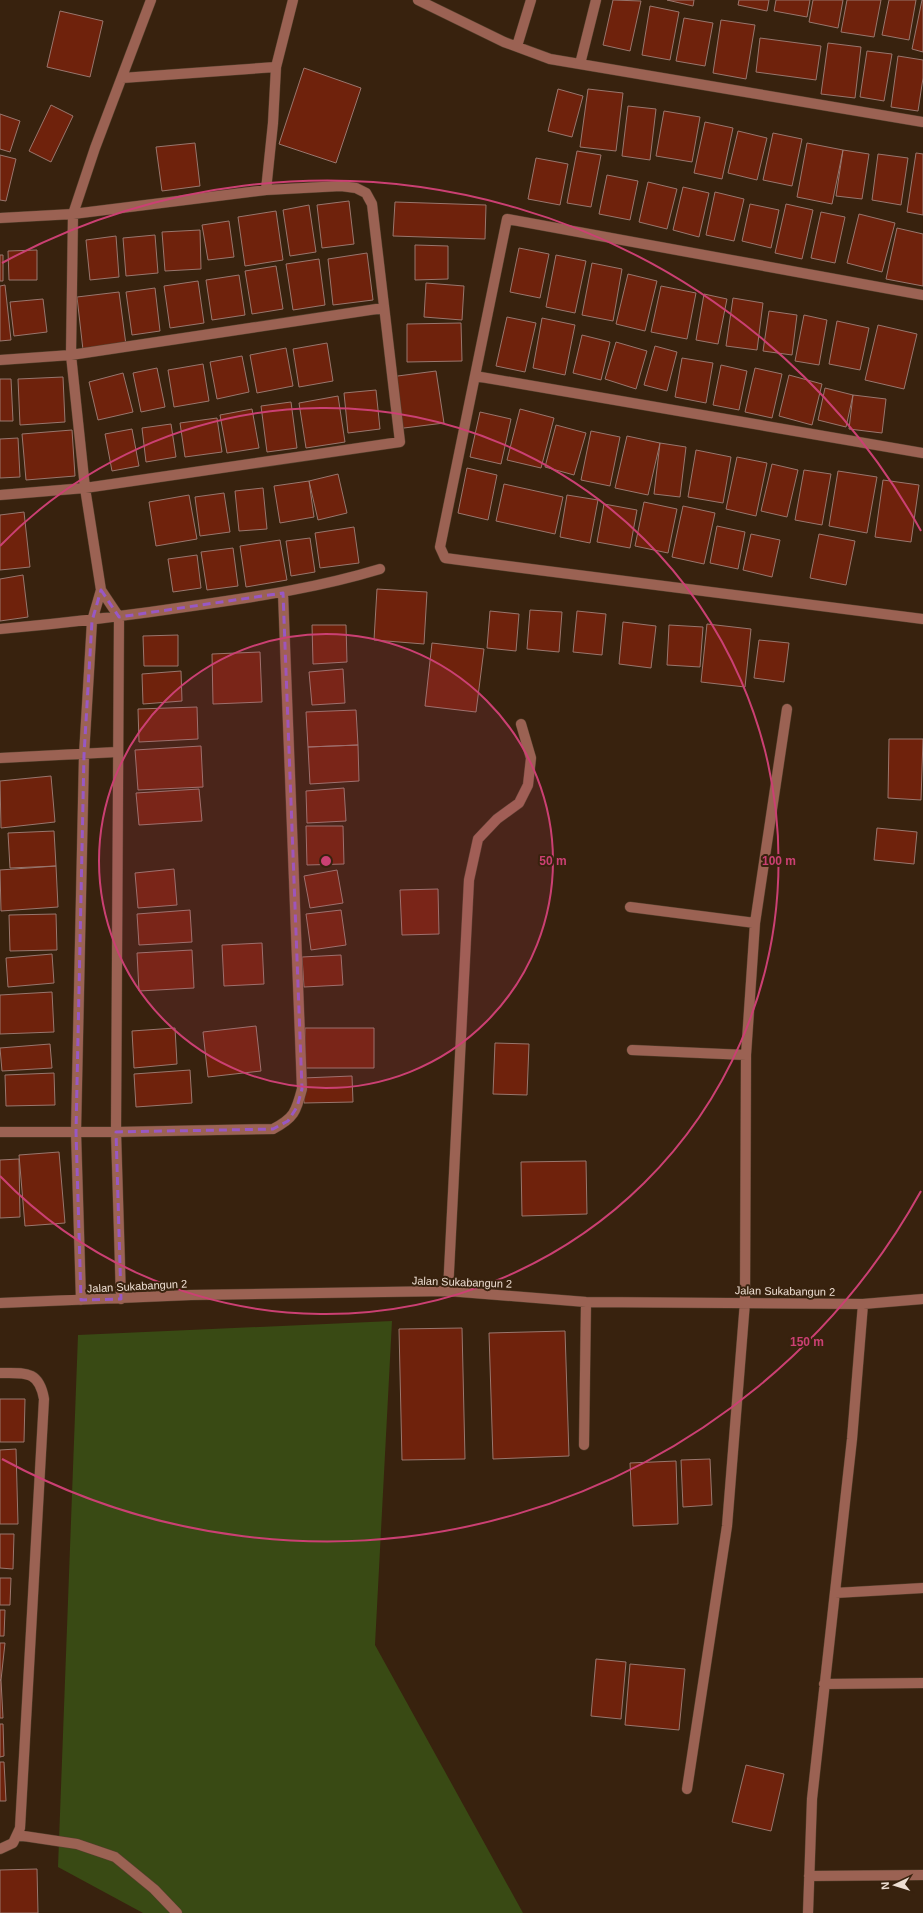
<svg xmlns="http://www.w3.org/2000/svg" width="923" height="1913" viewBox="0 0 923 1913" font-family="Helvetica,sans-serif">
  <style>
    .green { fill: #394a14 }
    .building { fill: #6f220c; stroke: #99766d }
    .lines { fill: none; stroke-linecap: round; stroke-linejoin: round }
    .minor-casing { stroke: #55402d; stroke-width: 11 }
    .minor { stroke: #9b6253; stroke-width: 10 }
    .marked { fill: none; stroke: #9858c4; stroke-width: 3; stroke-dasharray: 8 5; stroke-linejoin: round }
    .ring { fill: none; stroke: #cb4073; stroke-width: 2 }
    .labels { text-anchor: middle; stroke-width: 4; stroke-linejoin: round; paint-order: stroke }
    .street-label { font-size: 11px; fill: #edded2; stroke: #38220e }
    .centre { fill: #cb4073; stroke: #38220e; stroke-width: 2 }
    .ring-label { font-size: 12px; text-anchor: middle; font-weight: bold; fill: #cb4073; stroke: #38220e; stroke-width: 4; stroke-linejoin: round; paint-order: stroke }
  </style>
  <rect width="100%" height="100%" fill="#38220e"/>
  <path class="green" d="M392 1321 375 1645 523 1913H143L58 1867 78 1335Z"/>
  <path class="building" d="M613 0 641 1 630 51 603 45Z
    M667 0H694L693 6Z
    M739 0H769L767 11 738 5Z
    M776 0H810L807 17 774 11Z
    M813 0H843L838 28 809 22Z
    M847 0H881L874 37 841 32Z
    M889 0H916L909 40 882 35Z
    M922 0H923V52L912 49Z
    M650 6 679 12 670 60 642 55Z
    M60 11 103 21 90 77 47 67Z
    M684 18 713 23 705 66 676 61Z
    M721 20 755 25 746 79 713 73Z
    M760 38 821 46 816 80 756 72Z
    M828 43 861 47 855 98 821 94Z
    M867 51 892 54 884 101 860 97Z
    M898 56 923 60V78L918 111 891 107Z
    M304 68 361 88 336 163 279 144Z
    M558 89 583 96 572 137 548 131Z
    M588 89 623 93 616 151 580 147Z
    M51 105 73 116 51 162 29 151Z
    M628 106 656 109 650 160 622 156Z
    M664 111 700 117 692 162 656 156Z
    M0 114 20 121 10 152 0 149Z
    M705 122 733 128 722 179 694 173Z
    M738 131 767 138 757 180 728 173Z
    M773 133 802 139 792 186 763 180Z
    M195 143 200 186 162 191 156 147Z
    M807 143 843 150 832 204 797 197Z
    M843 150 869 154 862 199 836 196Z
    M577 151 601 155 591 207 567 203Z
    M916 153 923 154V215L907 212Z
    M878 154 908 158 901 205 872 200Z
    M0 155 16 159 6 201 0 200Z
    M536 158 568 164 560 205 528 199Z
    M607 175 638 181 630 220 599 214Z
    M648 182 677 189 667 229 639 222Z
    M683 187 709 193 699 237 673 230Z
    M715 192 744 199 734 241 706 235Z
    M349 201 354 244 322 248 317 205Z
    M395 202 486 205 485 239 393 236Z
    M750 204 779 210 771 248 742 241Z
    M786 204 813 210 802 259 775 253Z
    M309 205 316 252 290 256 283 210Z
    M276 211 283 260 245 266 238 217Z
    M821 212 845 217 835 263 811 258Z
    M859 214 895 223 882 272 847 263Z
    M229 221 234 257 208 260 202 225Z
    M897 228 923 234V286L886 279Z
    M200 230 201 269 165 271 162 232Z
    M155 235 158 273 126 276 123 238Z
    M116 236 119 277 90 280 86 240Z
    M415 245 448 246V279L415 280Z
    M519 248 549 254 540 298 510 292Z
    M37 250V280H9L8 251Z
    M367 253 373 300 333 305 328 259Z
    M0 255H3V281H0Z
    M556 255 586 261 575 313 546 307Z
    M319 259 325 305 293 310 286 264Z
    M592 263 622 269 613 321 582 315Z
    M276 266 283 309 252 314 245 271Z
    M628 274 657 281 645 331 616 324Z
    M239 275 245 315 212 320 206 280Z
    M198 281 204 323 170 328 164 286Z
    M426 283 464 286 462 320 424 317Z
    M5 285 11 340 0 341V286Z
    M661 286 696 293 687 339 651 332Z
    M155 288 160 331 132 335 126 292Z
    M119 292 126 345 83 350 77 297Z
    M704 294 727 299 718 344 696 340Z
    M733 298 763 303 757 350 726 346Z
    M43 299 47 332 14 336 10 302Z
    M769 311 797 315 792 355 763 351Z
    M804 315 827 320 819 365 795 361Z
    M507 317 536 323 525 372 496 366Z
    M542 318 575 325 565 375 533 368Z
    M837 321 869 328 860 370 829 364Z
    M461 323 462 361 407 362V324Z
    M878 325 917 334 904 389 865 380Z
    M582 335 610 342 601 380 573 373Z
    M616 342 647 351 636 389 605 379Z
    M327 343 333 381 299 387 293 349Z
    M655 346 677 352 667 391 644 385Z
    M286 348 293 386 257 393 250 355Z
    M242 356 249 392 217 399 210 362Z
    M682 358 713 363 706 403 675 397Z
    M203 364 209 401 174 407 168 370Z
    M721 365 747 371 739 410 713 405Z
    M157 368 165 407 141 412 133 373Z
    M755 368 782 374 772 418 745 412Z
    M436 371 444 423 396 429 390 377Z
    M123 373 133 412 98 420 89 382Z
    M789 375 822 384 812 425 779 416Z
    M63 377 65 422 20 425 18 379Z
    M0 379H11L13 421H0Z
    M825 388 853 395 846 427 818 420Z
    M376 390 380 429 348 433 344 393Z
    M853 395 886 399 882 433 849 429Z
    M338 396 345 442 306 448 299 403Z
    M291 402 297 448 267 452 261 406Z
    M252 409 259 448 227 453 220 415Z
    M520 409 554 418 541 468 507 460Z
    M480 412 511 419 501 464 470 457Z
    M217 418 222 452 185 457 180 423Z
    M171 424 176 457 146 462 142 428Z
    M556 425 586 433 574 475 545 467Z
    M132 429 139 466 112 471 105 434Z
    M72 430 75 476 26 480 22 434Z
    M591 431 620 437 610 486 581 480Z
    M627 436 660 443 648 495 615 488Z
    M18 438 20 477 0 478V439Z
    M660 443 686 447 680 497 654 494Z
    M696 450 731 457 723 503 688 497Z
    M737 457 767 463 756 516 726 509Z
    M772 464 798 470 787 517 761 511Z
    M467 468 497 475 488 520 458 513Z
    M804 470 831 474 822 525 795 520Z
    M838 471 877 477 867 533 829 526Z
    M338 474 347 513 318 520 309 481Z
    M883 480 919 485 911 542 875 537Z
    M309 481 314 517 280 523 274 486Z
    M504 484 563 497 555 534 496 521Z
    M263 488 267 529 239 531 235 491Z
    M224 493 230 532 200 536 195 497Z
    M189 495 197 539 156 546 149 502Z
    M567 495 598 500 590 543 560 537Z
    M644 502 677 509 668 553 635 546Z
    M604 504 637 510 630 548 597 542Z
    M683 506 715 513 704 564 672 557Z
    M24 512 30 567 0 570V515Z
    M717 526 745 532 738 569 710 563Z
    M354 527 359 563 320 568 315 533Z
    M751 534 780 540 772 577 743 570Z
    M819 534 855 541 846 585 810 578Z
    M310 538 315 572 291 576 286 541Z
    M280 540 287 580 246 587 240 546Z
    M233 548 238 586 207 590 201 552Z
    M197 555 201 588 173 592 168 559Z
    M23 575 28 617 0 621V579Z
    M377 589 427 592 424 644 374 640Z
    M530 610 562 612 559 652 527 649Z
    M490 611 519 614 516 651 487 648Z
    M577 611 606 614 602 655 573 652Z
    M623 622 656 626 651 668 619 664Z
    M707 624 751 629 745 687 701 682Z
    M312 625H346L347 662 313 664Z
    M669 625 703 627 700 667 667 665Z
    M178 635V666H144L143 636Z
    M759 640 789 643 784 682 754 678Z
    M432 643 484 649 476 712 425 706Z
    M260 652 262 702 213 704 212 654Z
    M343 669 345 703 312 705 309 672Z
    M181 671 182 701 143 704 142 674Z
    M197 707 198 739 139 742 138 709Z
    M356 710 358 745 308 747 306 712Z
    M889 739H923L921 800 888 798Z
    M358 745 359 781 310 784 308 747Z
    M201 746 203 787 138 790 135 750Z
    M51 776 55 822 1 828 0 781Z
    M344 788 346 821 307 823 306 791Z
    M199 789 202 821 139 825 136 793Z
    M306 826H343L344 864 307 865Z
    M877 828 917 832 914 864 874 860Z
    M54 831 56 866 10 868 8 833Z
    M56 866 58 907 1 911 0 870Z
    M174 869 177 905 138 908 135 873Z
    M337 870 343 903 310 908 304 876Z
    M438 889 439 934 402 935 400 890Z
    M190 910 192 942 139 945 137 914Z
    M341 910 346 945 311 950 306 914Z
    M56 914 57 950 10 951 9 915Z
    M262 943 264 984 224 986 222 945Z
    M192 950 194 988 139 991 137 953Z
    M52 954 54 983 8 987 6 958Z
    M341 955 343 985 304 987 302 957Z
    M52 992 54 1032 0 1034V995Z
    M256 1026 261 1071 208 1077 203 1032Z
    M175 1028 177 1064 134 1068 132 1031Z
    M305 1028H374V1068H304Z
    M495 1043 529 1044 527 1095 493 1094Z
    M50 1044 52 1068 2 1071 0 1048Z
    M190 1070 192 1103 136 1107 134 1074Z
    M54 1073 55 1105 6 1106 5 1075Z
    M352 1076 353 1102 304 1103 303 1078Z
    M59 1152 65 1223 25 1226 19 1155Z
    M19 1159 20 1217 0 1218V1160Z
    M586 1161 587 1214 522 1216 521 1162Z
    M462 1328 465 1459 402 1460 399 1329Z
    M565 1331 569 1456 493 1459 489 1333Z
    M0 1399H25L24 1442H0Z
    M16 1449 18 1524H0V1450Z
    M710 1459 712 1505 683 1507 681 1460Z
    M676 1461 678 1524 633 1526 630 1463Z
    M0 1534H14L13 1569 0 1568Z
    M0 1578H11L10 1605H0Z
    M0 1610H5L4 1636H0Z
    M0 1643H5L1 1680H0Z
    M596 1659 626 1662 621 1719 591 1716Z
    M630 1664 685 1669 679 1730 625 1725Z
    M0 1680H1L3 1718H0Z
    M0 1724H3L4 1756 0 1757Z
    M0 1762H4L6 1801H0Z
    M746 1765 784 1774 771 1831 732 1822Z
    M37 1869 38 1913H0V1870Z"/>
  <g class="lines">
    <defs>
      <path id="minor" d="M418 0 504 42 550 59 923 122
        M517 46 531 0
        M580 64 596 0
        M122 78 276 67
        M266 190 273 123 276 67 293 0
        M0 218 73 214 266 190 341 186 356 188 366 193 372 204 400 442 85 488 0 495
        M923 295 507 219 440 547 445 558 460 560 923 619
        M0 360 71 355 383 308
        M475 376 923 453
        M0 629C67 623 133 615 199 605 261 596 321 587 380 569
        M0 758 117 752
        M630 907 755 923
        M632 1050 746 1055
        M0 1132H116L273 1129C294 1118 296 1112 302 1089L283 593
        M448 1291 469 880 478 839 497 819 519 803 528 785 531 758 521 724
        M121 1299 116 1132 119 617 101 590 85 488 71 355 73 214 95 148 151 0
        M81 1300 76 1132 84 755 92 621 101 590
        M0 1303 191 1295 448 1291 586 1302 863 1304 923 1299
        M0 1373C25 1373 39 1370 44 1399L20 1828 13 1843 0 1849
        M584 1445 586 1302
        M835 1593 923 1588
        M824 1684 923 1683
        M687 1789 727 1526 745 1302 746 1055 755 923 787 709
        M17 1835 77 1844 115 1857 154 1889 177 1913
        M809 1876 923 1875
        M808 1913 812 1799 852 1439 863 1304"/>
    </defs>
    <use href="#minor" class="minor-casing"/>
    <use href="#minor" class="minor"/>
  </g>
  <path class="marked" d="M101 590 119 617 283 593 302 1089 297 1107 288 1121 273 1129 116 1132 121 1299 81 1300 76 1132 84 755 92 621Z"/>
  <circle cx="326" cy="861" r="227" fill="#cb4073" fill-opacity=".12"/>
  <g class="ring">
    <circle cx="326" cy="861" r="227"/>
    <path d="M0 546A453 453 0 1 1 0 1176"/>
    <path d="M921 1191A680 680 0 0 1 2 1459M2 263A680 680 0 0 1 921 531"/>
  </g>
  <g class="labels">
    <g class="street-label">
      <text transform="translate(462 1282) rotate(2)" y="4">Jalan Sukabangun 2</text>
      <text transform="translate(137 1286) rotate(-3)" y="4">Jalan Sukabangun 2</text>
      <text transform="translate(785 1291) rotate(1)" y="4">Jalan Sukabangun 2</text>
    </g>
  </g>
  <circle cx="326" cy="861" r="6" class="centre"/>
  <g class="ring-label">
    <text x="553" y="865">50 m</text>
    <text x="779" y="865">100 m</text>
    <text x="807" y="1346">150 m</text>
  </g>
  <g transform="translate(895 1885) rotate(266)" stroke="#38220e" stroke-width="3" paint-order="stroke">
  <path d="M0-3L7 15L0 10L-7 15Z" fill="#edded2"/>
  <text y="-6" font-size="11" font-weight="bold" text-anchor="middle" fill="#edded2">N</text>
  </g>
</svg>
